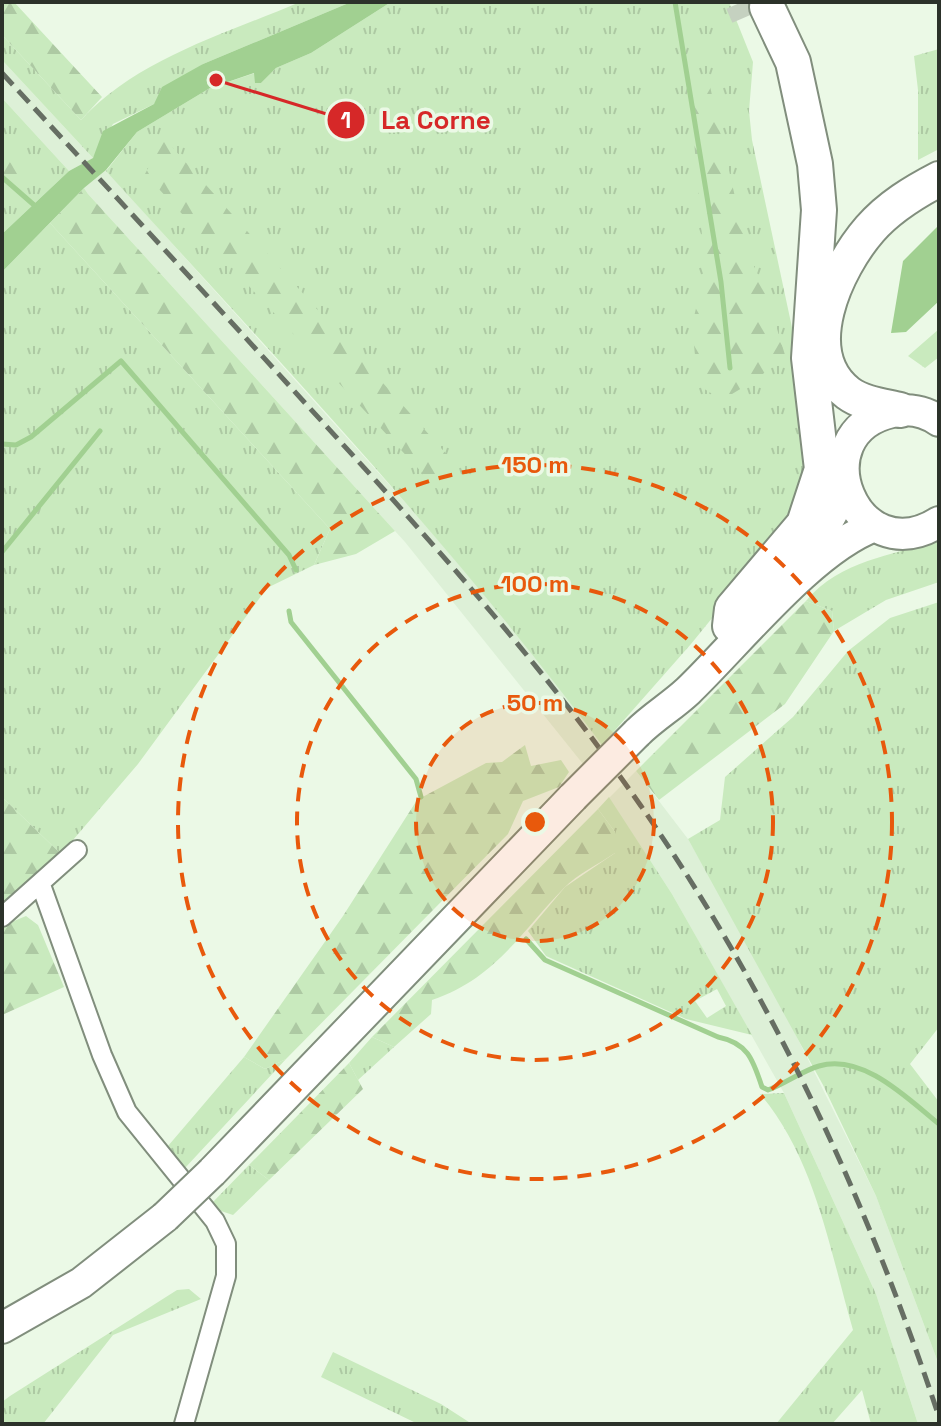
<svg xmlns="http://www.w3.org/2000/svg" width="941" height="1426" viewBox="0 0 941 1426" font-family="'Space Grotesk',sans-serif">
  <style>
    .built { fill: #ddf0d7 }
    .grass { fill: url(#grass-tufts); fill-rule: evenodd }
    .forest { fill: url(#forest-firs) }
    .water { fill: #a1d091 }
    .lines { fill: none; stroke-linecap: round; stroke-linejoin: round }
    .stream { stroke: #a1d091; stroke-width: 5 }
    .highway-tunnel { stroke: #c5d1c0; stroke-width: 34; stroke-dasharray: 34 17; stroke-linecap: butt }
    .street-casing { stroke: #818e7d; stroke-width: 22 }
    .primary-casing { stroke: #818e7d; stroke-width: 34 }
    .highway-casing { stroke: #818e7d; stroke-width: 38 }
    .street { stroke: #fff; stroke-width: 18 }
    .primary { stroke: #fff; stroke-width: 30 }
    .highway { stroke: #fff; stroke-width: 34 }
    .rail { stroke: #666e63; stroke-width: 5; stroke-dasharray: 16 8; stroke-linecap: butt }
    .primary-bridge-casing { stroke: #818e7d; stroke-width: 34; stroke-linecap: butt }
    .primary-bridge { stroke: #fff; stroke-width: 30 }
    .ring { fill: none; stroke: #e8590c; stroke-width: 4; stroke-dasharray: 14 10 }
    .centre { fill: #e8590c; stroke: #ebf9e6; stroke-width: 4 }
    .ring-label { font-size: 24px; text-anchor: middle; font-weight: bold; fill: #e8590c; stroke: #ebf9e6; stroke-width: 7; stroke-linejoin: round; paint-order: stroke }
    .leader { fill: none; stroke: #d62828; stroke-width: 3 }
    .callout-dot { fill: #d62828; stroke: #ebf9e6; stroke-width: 3 }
    .mark-label { font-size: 24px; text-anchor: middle; font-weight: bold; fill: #fff }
    .callout-label { font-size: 26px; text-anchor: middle; font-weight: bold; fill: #d62828; stroke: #ebf9e6; stroke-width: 7; stroke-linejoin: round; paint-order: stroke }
  </style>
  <defs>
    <pattern id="grass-tufts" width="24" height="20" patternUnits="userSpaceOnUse" patternTransform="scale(2)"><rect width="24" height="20" fill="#c9eabe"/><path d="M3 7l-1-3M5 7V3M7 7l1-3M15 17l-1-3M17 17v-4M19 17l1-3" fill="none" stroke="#adc9a3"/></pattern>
    <pattern id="forest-firs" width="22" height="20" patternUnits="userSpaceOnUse" patternTransform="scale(2)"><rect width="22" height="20" fill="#c9eabe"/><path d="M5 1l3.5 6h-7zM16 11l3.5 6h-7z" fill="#adc9a3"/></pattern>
  </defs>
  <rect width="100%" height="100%" fill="#ebf9e6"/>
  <path class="built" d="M2 60 93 158 69 171 2 98Z
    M106 170 422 521 534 653 602 745 583 764 405 542 88 194 84 188Z
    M636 771 688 839 769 981 876 1196 939 1365V1424H918L876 1294 784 1093 672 894 609 798Z"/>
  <path class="grass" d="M300 2H351L203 64 154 104 113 124 93 158 2 60V35L81 120C137 59 225 34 300 2Z
    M391 2H729L753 62 749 111 752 140 810 412 813 457 787 526 691 644 602 745C451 542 276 358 106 171L137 132 210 88 255 73V83H261L276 68 311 53Z
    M939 49V149L918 160V90L914 56Z
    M2 98 69 171 2 234Z
    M50 223 330 529 314 565 267 588 138 764 61 854 2 797V272Z
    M939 329V357L925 368 908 356Z
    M939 539V582L886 600 834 631 832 611 806 601C841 559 891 557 939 539Z
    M939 602V1027L910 1064 939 1102V1365L876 1196 823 1085 688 839 720 820 725 777 793 717 848 651 890 618Z
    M609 797 672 894 752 1035 686 1019 546 956 528 931 565 887 615 853V832L598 809ZM717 989 726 1006 707 1018 695 1001Z
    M372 1037 394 1047 358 1080 349 1063Z
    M244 1057 265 1069 286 1059 185 1168 168 1146Z
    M784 1093 876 1294 918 1424H871L862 1390 832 1424H776L853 1330C830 1251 815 1158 760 1094Z
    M249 1165 269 1180 233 1215 218 1210 213 1202Z
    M189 1289 201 1299 113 1335 43 1424H2V1402L10 1396 177 1290Z
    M333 1352 441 1404 472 1424H418L321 1377Z"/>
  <path class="forest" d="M2 2H14L102 97 81 120 2 35Z
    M707 73 747 250 767 296 785 355 757 379 722 400 698 385 692 325 705 271 690 93Z
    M164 138 458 467 440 492 145 174Z
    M2 157 25 172 2 195Z
    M84 188 88 194 395 531 356 554 314 565 330 529 50 223Z
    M806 601 832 611 834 631 785 704 659 800 636 771Z
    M525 745 531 766 561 760 569 772 559 787 523 801 508 834 286 1059 265 1069 244 1057 343 916 417 800 486 763 502 762Z
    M2 797 61 854 2 904Z
    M598 809 615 832V853C599 864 577 874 564 888 519 934 496 978 432 1000L431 1014 394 1047 372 1037Z
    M26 916 38 925 64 987 2 1015V926Z
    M349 1063 363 1089 269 1180 249 1165Z"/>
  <path class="water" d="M351 2H391L311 53 276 68 261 83H255L254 73 210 88 137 132 106 170 84 188 2 272V234L69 171 93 158 103 131 154 104 162 87 203 64Z
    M939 225V301L906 332 891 333 903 261Z"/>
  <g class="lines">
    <path class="stream" d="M675 2 721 282 730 368
      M2 177 34 205
      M2 444 16 445 31 437 121 361 289 555 296 570
      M2 552 100 431
      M289 611 291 622 416 779 421 797
      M526 939 545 960 718 1037C748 1043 753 1060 762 1087L768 1090C786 1083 802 1071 819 1066 863 1053 908 1099 939 1124"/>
    <path class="highway-tunnel" d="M742 2 748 16"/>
    <defs>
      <path id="street" d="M41 885 102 1055 127 1112 215 1221 226 1244V1276L184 1424
        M2 917 77 850"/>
      <path id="primary" d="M939 421C925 411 908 408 892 412 799 433 855 575 939 522
        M795 555 830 517 845 490
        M637 733C653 717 672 706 688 691 738 643 812 549 875 526
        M212 1172 573 797
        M2 1328 81 1283 165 1217"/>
      <path id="highway" d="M900 410C883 406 863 404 848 393 796 353 836 268 870 229 889 207 914 192 939 179
        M730 626 732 609 804 524 822 469 809 358 819 210 815 164 793 62 767 7"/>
    </defs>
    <use href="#street" class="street-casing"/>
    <use href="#primary" class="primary-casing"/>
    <use href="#highway" class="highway-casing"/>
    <use href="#street" class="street"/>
    <use href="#primary" class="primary"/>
    <use href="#highway" class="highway"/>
    <path class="rail" d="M2 73C103 183 205 293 306 404 424 533 541 662 641 806 771 993 868 1202 939 1417"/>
    <defs>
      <path id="primary-bridge" d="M573 797 637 733
        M165 1217 212 1172"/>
    </defs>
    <use href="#primary-bridge" class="primary-bridge-casing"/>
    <use href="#primary-bridge" class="primary-bridge"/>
  </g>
  <circle cx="535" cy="822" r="119" fill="#e8590c" fill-opacity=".12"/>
  <g class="ring">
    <circle cx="535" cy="822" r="119"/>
    <circle cx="535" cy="822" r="238"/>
    <circle cx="535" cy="822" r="357"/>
  </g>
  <circle cx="535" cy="822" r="12" class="centre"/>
  <g class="ring-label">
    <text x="535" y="473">150 m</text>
    <text x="535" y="592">100 m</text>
    <text x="535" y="711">50 m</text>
  </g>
  <path class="leader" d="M216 80L346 120"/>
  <g class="callout-dot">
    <circle cx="216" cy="80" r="8"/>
    <circle cx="346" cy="120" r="20"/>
  </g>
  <g class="mark-label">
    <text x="346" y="128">1</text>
  </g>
  <g class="callout-label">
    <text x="436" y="129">La Corne</text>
  </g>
  <rect width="941" height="1426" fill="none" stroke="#2c322a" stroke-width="8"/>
</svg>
